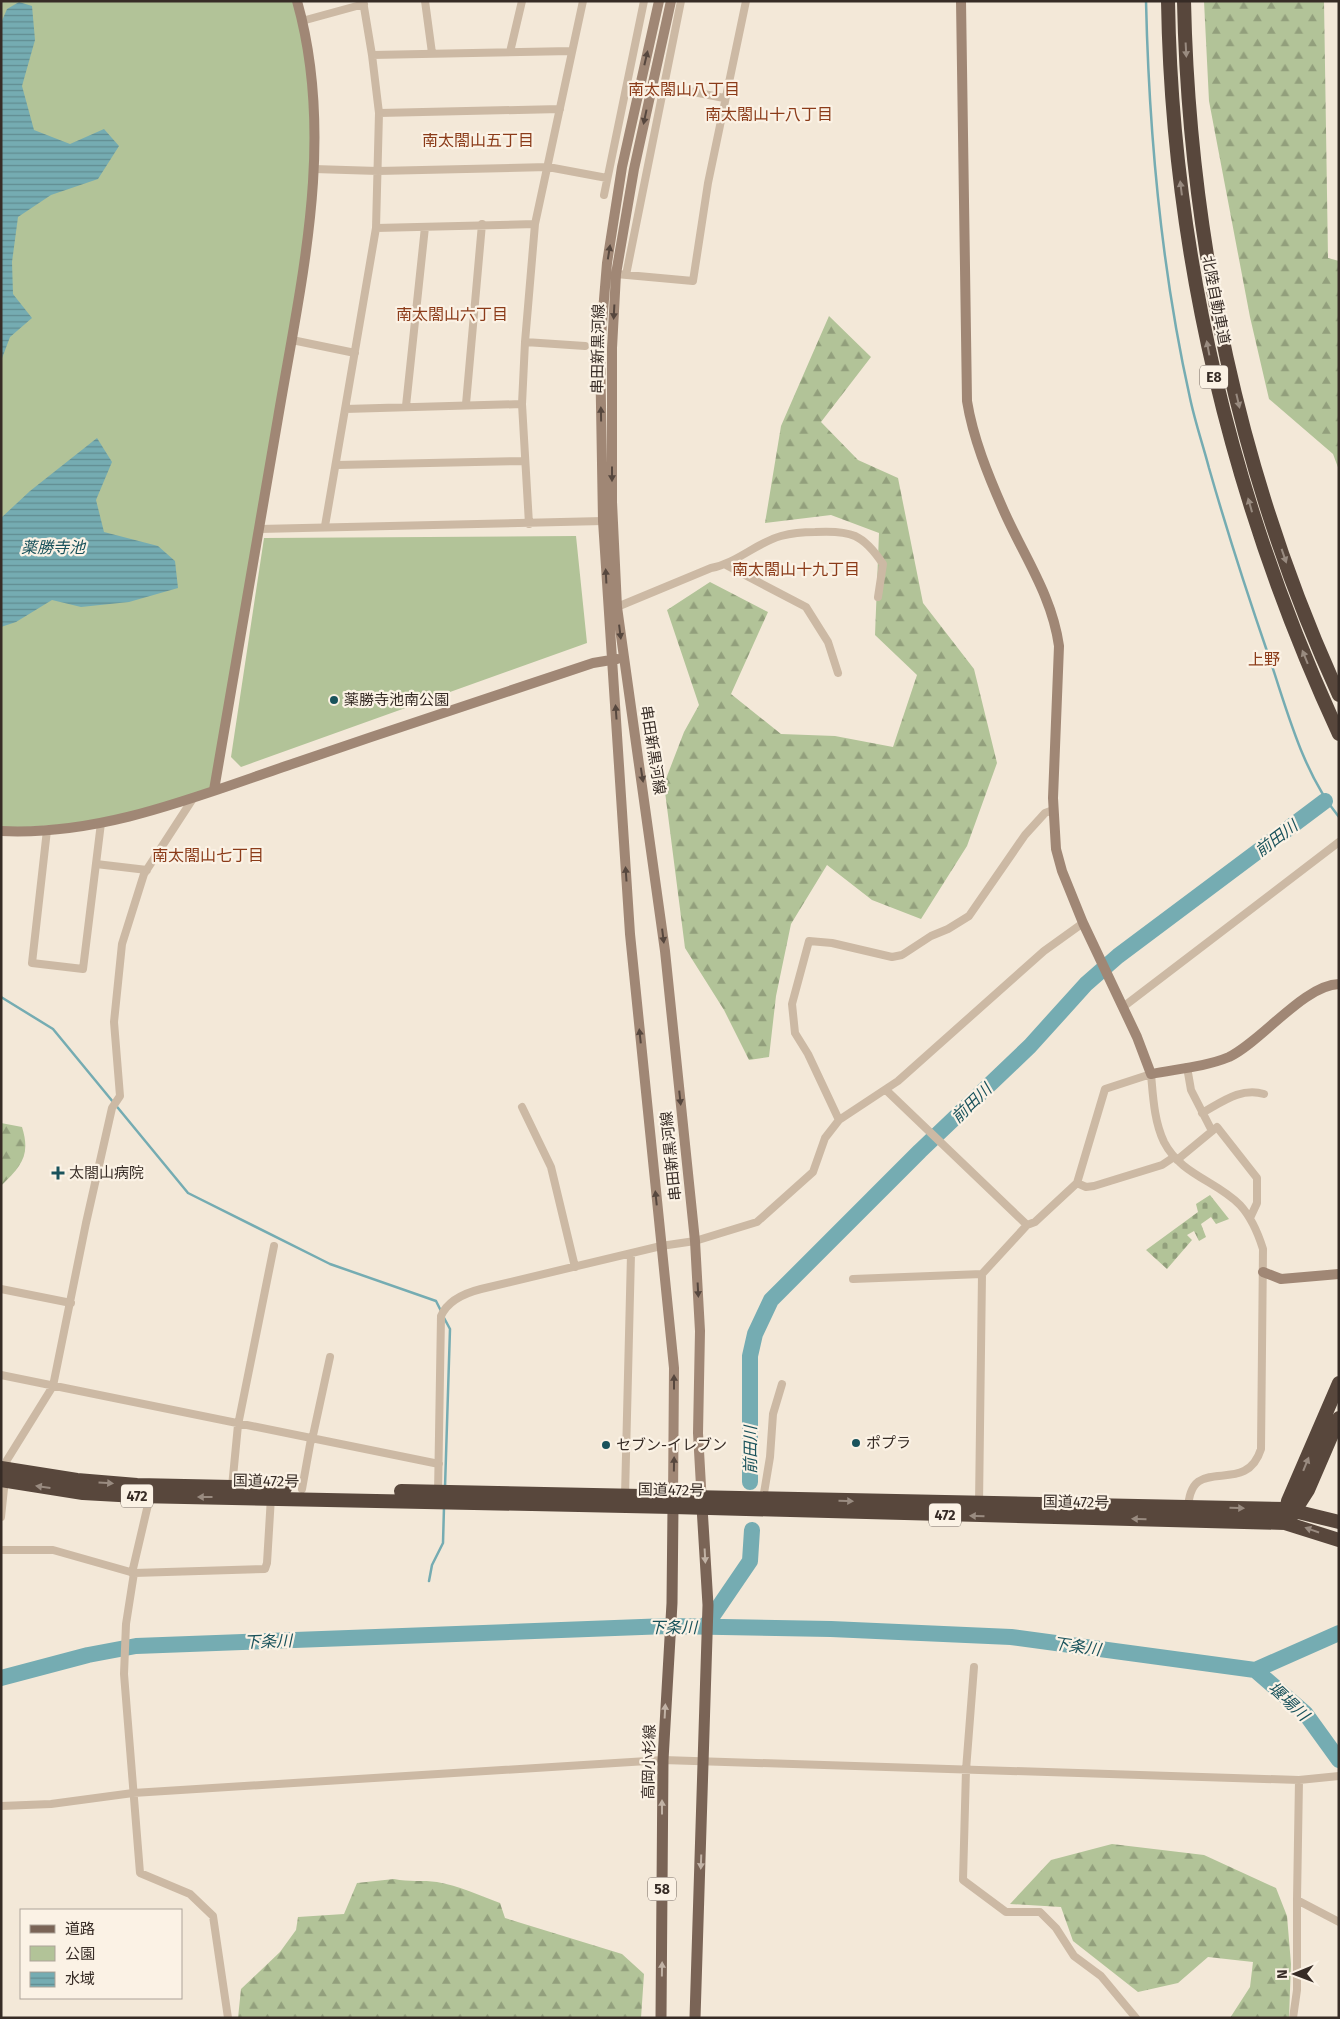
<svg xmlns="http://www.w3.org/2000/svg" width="1340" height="2019" viewBox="0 0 1340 2019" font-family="'Fira Sans','Noto Sans JP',sans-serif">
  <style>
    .forest { fill: url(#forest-firs) }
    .cemetery { fill: url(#cemetery-stones) }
    .park { fill: #b2c398 }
    .water { fill: url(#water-rules) }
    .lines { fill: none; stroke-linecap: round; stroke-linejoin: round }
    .stream { stroke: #75acb2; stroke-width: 2.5 }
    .river { stroke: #75acb2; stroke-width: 16 }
    .street { stroke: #ccb9a4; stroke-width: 8 }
    .secondary { stroke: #a08775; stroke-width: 10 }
    .primary { stroke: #7a6456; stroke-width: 11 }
    .highway { stroke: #58473c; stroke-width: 14 }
    .oneway { fill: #998b80 }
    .oneway2 { fill: #56473e }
    .oneway3 { fill: #c1b2a5 }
    .poi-dot { fill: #19525b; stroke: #fbf2e5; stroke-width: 2 }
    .labels { text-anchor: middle; stroke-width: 4.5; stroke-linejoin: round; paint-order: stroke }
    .shield { fill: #fbf2e5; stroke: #72675f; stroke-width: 1 }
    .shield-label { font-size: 14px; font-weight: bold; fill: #372c26 }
    .street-label { font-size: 15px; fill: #372c26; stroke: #fbf2e5 }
    .poi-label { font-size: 15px; fill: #372c26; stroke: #fbf2e5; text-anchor: start }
    .neighbourhood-label { font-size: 16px; fill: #8b3b19; stroke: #fbf2e5 }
    .water-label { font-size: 16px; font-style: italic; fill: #19525b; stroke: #fbf2e5 }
  </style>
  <defs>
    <pattern id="forest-firs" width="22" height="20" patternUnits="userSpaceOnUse" patternTransform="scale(1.25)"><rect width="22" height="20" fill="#b2c398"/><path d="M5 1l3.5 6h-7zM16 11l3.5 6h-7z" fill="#929f7c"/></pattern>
    <pattern id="cemetery-stones" width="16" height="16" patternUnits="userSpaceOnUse" patternTransform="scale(1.25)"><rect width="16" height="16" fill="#b2c398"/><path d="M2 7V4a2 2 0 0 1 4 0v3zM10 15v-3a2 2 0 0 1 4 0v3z" fill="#929f7c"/></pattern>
    <pattern id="water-rules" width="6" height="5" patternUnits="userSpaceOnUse" patternTransform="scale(1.25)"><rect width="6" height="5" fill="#75acb2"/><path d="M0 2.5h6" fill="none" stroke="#618c91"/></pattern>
  </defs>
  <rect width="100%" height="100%" fill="#f3e8d8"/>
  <path class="forest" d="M1204 1H1324L1328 258 1339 261V470L1333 454 1269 399 1250 317 1209 101Z
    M829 316 871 357 821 422 858 460 898 478 923 603 974 669 997 763 967 846 921 919 872 900 827 865 791 924 776 996 769 1057 749 1060 724 1010 685 948 664 784 684 732 699 705 667 610 710 582 768 612 731 694 781 734 835 736 893 747 917 675 875 635 879 533 831 515 765 523 781 426Z
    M1 1123 22 1127C31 1156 21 1166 1 1186Z
    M1112 1844 1204 1855 1276 1888 1287 1916 1291 1964 1289 2018H1230L1250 1987 1253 1962 1208 1957 1178 1983 1138 1992 1073 1941 1061 1907 1010 1904 1051 1860Z
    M394 1879C409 1882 423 1880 437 1882 459 1886 479 1895 500 1903L505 1918 622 1954 644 1974 641 2018H238L241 1989 280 1952 296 1930 298 1917 344 1914 357 1883Z"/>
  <path class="cemetery" d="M1210 1195 1229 1219 1216 1224 1211 1217 1201 1224 1206 1237 1199 1241 1194 1231 1187 1235 1192 1240 1167 1269 1146 1250 1198 1212 1196 1204Z"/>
  <path class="park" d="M1 1H297L303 22 315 174 215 789 111 821 1 829Z
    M576 536 587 643 241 767 231 757 264 538Z"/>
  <path class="water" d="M19 2 32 6 35 40 22 86 34 130 70 144 104 129 119 146 98 179 51 195 18 217 12 262 13 294 32 318 10 337 1 361V23L7 9Z
    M97 438 112 462 96 500 104 532 158 546 175 561 178 588 129 602 81 607 52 600 16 622 1 627V518L30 491Z"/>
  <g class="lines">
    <path class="stream" d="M1146 1C1149 134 1161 268 1190 398 1195 422 1203 445 1209 468 1227 531 1247 593 1268 654 1287 709 1302 772 1339 817
      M1 997 53 1029 188 1193 330 1264 436 1301 441 1311
      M443 1316 450 1329 445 1487
      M429 1581 432 1565 443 1543 444 1507"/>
    <path class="river" d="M750 1482V1356L755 1334 771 1300 920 1151 1030 1046 1086 984 1118 956 1325 801
      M705 1627 750 1561 752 1530
      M1255 1670 1305 1713 1339 1760
      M1 1678 88 1655 136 1646 668 1626 831 1629 1011 1637 1255 1670 1339 1633"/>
    <path class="street" d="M425 1 432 53
      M302 21 364 4
      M510 52 522 1
      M372 55 571 51
      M663 86 724 98
      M379 113 560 109
      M314 169 378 171 548 167 607 178
      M604 195 644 1
      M376 228 535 224
      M616 274 693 281 708 183 746 1
      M626 275 681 1
      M292 340 355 353
      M525 342 585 346
      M466 404 482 224
      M406 406 425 227
      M345 409 522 404
      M337 465 525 461
      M529 524 522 404 525 342 535 224 583 1
      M325 526 376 228 379 113 372 55 363 1
      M259 529 603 521
      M726 565 806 607 828 642 838 673
      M617 607 711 568C737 563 756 543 781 536 792 533 804 532 815 532 851 530 863 534 883 564L878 597
      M47 830 32 963 83 969 101 823
      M96 864 147 870
      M1123 1007 1339 842
      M1187 1067 1191 1090 1212 1131
      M886 1090 1027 1225
      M522 1107 551 1167 575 1267
      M1202 1113C1222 1102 1241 1087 1264 1094
      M839 1120 808 1054 795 1033 792 1004 809 941 832 943 892 957 902 955 931 936 948 929 969 916 1025 835 1045 813 1053 810
      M1177 1160 1217 1127 1257 1178V1203L1250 1218
      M1077 1183 1105 1089 1151 1074C1153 1096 1154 1121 1164 1142 1181 1175 1217 1181 1240 1205 1252 1218 1258 1233 1263 1249L1261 1449C1245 1500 1189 1449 1188 1511
      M853 1279 982 1274
      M1 1289 71 1303
      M1 1375 439 1464
      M312 1440 330 1357
      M232 1487 238 1425 274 1246
      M302 1489 311 1439
      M438 1494 441 1316C448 1300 465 1293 481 1289L661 1246 695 1241 757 1222 813 1172 825 1138 839 1120 898 1081 1044 951 1083 923
      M625 1496 631 1254
      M763 1499 770 1457 773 1414 782 1384
      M979 1504 982 1274 1027 1225 1035 1222 1077 1183 1086 1187 1094 1186 1162 1165 1174 1157
      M1 1517 7 1460 53 1386 86 1223 112 1108 120 1096 114 1022 122 944 144 874 194 797
      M1 1550H53L134 1573 265 1569 267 1563 271 1497
      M132 1573 150 1496
      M134 1573 126 1624 124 1674 140 1873 190 1894 213 1916 228 2018
      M974 1667 966 1770 963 1880 1006 1912H1040L1056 1928 1074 1956 1101 1976 1136 2018
      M1299 1780 1297 1900 1339 1922
      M1 1806 51 1804 133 1793 663 1760 1299 1780 1339 1776
      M1293 2018 1297 1990V1900"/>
    <path class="secondary" d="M659 1 622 167 607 263 600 348 603 521 630 934 674 1368 673 1503
      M671 1 634 169 616 274 612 348V502L617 607 665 951 695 1241 700 1331 698 1433 702 1504
      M961 1 967 401C973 438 988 475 1003 509 1023 555 1052 595 1059 646L1053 798 1056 849 1062 871 1083 923 1137 1037 1151 1074C1176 1069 1205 1067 1229 1057 1262 1041 1304 985 1339 984
      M214 790C235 666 257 542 278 418 301 281 336 139 297 1
      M1 831C103 836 200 795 295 763 394 729 493 696 593 663L617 659
      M1263 1272 1281 1279 1339 1274"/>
    <path class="primary" d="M661 2018 663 1760 672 1603 673 1507
      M695 2018 708 1605 702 1507"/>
    <path class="highway" d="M1168 1C1172 255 1233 505 1339 734
      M1184 1C1189 239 1240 479 1339 695
      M1 1468 77 1480 137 1485 285 1488
      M1 1480 83 1493 137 1496 673 1507 1285 1523 1339 1540
      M401 1491 1286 1509 1339 1522
      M1292 1515 1308 1490 1339 1418
      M1285 1518 1288 1501 1339 1383"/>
  </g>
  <defs><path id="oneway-solid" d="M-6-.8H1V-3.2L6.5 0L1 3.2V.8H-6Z" transform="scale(1.25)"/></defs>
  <g class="oneway">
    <use href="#oneway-solid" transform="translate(1186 50) rotate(87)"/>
    <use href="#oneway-solid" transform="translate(1181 188) rotate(-97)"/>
    <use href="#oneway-solid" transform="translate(1208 348) rotate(-101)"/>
    <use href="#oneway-solid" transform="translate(1238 401) rotate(77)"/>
    <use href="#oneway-solid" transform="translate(1250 505) rotate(-106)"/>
    <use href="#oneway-solid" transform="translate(1284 556) rotate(71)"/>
    <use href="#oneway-solid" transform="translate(1305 657) rotate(-112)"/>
    <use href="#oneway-solid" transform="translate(1306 1464) rotate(-68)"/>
    <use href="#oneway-solid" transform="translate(106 1483) rotate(4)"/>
    <use href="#oneway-solid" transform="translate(43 1487) rotate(-172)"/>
    <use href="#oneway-solid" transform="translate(205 1497) rotate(-180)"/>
    <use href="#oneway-solid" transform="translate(846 1501) rotate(1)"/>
    <use href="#oneway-solid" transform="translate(1237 1508) rotate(1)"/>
    <use href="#oneway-solid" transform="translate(977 1516) rotate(-178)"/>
    <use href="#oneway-solid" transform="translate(1139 1519) rotate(-179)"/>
    <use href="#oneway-solid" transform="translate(1312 1530) rotate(-161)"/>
  </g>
  <g class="oneway2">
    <use href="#oneway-solid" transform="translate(646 58) rotate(-77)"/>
    <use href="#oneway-solid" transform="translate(645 117) rotate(102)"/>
    <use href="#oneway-solid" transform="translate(609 252) rotate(-81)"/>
    <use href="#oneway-solid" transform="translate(614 312) rotate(93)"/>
    <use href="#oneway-solid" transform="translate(601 414) rotate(-91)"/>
    <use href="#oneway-solid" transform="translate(612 474) rotate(90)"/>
    <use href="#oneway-solid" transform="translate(606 576) rotate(-93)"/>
    <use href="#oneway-solid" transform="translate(620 632) rotate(83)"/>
    <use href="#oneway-solid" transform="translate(616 712) rotate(-94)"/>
    <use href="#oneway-solid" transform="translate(642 775) rotate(81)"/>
    <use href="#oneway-solid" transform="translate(626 874) rotate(-94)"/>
    <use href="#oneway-solid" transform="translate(663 936) rotate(83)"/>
    <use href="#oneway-solid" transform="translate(640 1036) rotate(-96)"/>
    <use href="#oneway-solid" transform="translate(680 1098) rotate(84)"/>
    <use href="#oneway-solid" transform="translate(656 1198) rotate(-96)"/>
    <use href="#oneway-solid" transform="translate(698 1290) rotate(87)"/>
    <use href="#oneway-solid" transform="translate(674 1382) rotate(-90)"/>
    <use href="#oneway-solid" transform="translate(674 1464) rotate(-89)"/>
  </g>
  <g class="oneway3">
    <use href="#oneway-solid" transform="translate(705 1556) rotate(87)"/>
    <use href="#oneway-solid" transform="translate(665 1711) rotate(-87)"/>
    <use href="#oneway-solid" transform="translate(662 1807) rotate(-90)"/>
    <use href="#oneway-solid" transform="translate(701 1862) rotate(92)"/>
    <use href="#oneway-solid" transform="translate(662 1969) rotate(-89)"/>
  </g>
  <g class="poi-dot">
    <circle cx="334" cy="700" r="5"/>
    <path d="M55.5 1165.5h5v5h5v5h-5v5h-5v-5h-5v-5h5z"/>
    <circle cx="856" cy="1443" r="5"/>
    <circle cx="606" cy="1445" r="5"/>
  </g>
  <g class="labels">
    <g class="shield">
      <rect x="1200" y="365.5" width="28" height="23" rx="4"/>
      <rect x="121" y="1484.5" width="32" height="23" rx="4"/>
      <rect x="929" y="1503.5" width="32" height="23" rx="4"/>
      <rect x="648" y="1877.5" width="28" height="23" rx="4"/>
    </g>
    <g class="shield-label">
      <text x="1214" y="382">E8</text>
      <text x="137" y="1501">472</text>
      <text x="945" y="1520">472</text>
      <text x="662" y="1894">58</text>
    </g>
    <g class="street-label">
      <text transform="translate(1216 300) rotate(79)" y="5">北陸自動車道</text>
      <text transform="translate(598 349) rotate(-89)" y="5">串田新黒河線</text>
      <text transform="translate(653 750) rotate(81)" y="5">串田新黒河線</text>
      <text transform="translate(671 1156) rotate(-96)" y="5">串田新黒河線</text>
      <text transform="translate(266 1481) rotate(1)" y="5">国道472号</text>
      <text transform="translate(671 1490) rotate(1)" y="5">国道472号</text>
      <text transform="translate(1076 1502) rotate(1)" y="5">国道472号</text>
      <text transform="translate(649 1762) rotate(-89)" y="5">高岡小杉線</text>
    </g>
    <g class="poi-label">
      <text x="344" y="705">薬勝寺池南公園</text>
      <text x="69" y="1178">太閤山病院</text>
      <text x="866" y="1448">ポプラ</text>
      <text x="616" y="1450">セブン-イレブン</text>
    </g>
    <g class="neighbourhood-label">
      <text x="684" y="95">南太閤山八丁目</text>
      <text x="769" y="120">南太閤山十八丁目</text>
      <text x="478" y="146">南太閤山五丁目</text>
      <text x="452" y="320">南太閤山六丁目</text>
      <text x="796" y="575">南太閤山十九丁目</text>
      <text x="1264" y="665">上野</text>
      <text x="208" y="861">南太閤山七丁目</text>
    </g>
    <g class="water-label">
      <text x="53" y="553">薬勝寺池</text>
      <text transform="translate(1276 838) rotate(-37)" y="6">前田川</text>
      <text transform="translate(971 1103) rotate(-44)" y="6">前田川</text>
      <text transform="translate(750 1450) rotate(-90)" y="6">前田川</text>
      <text x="673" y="1633">下条川</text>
      <text transform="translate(268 1641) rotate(-2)" y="6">下条川</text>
      <text transform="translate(1077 1646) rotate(8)" y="6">下条川</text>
      <text transform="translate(1289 1701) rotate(43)" y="6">堰場川</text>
    </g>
  </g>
  <rect width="1340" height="2019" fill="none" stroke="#372c26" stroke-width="5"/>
  <rect x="20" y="1909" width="162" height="90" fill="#fbf2e5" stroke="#ada399"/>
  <rect x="30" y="1925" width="25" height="8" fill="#7a6456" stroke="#ada399"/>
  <text x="65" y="1934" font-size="15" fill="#372c26">道路</text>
  <rect x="30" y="1946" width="25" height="15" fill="#b2c398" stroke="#ada399"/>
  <text x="65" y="1959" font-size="15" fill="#372c26">公園</text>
  <rect x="30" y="1972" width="25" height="15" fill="url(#water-rules)" stroke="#ada399"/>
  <text x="65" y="1984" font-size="15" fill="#372c26">水域</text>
  <g transform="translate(1295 1974) rotate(269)" stroke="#fbf2e5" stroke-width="4" paint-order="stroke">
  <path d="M0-4L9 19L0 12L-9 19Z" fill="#372c26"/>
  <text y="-8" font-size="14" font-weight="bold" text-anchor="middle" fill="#372c26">N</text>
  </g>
</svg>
